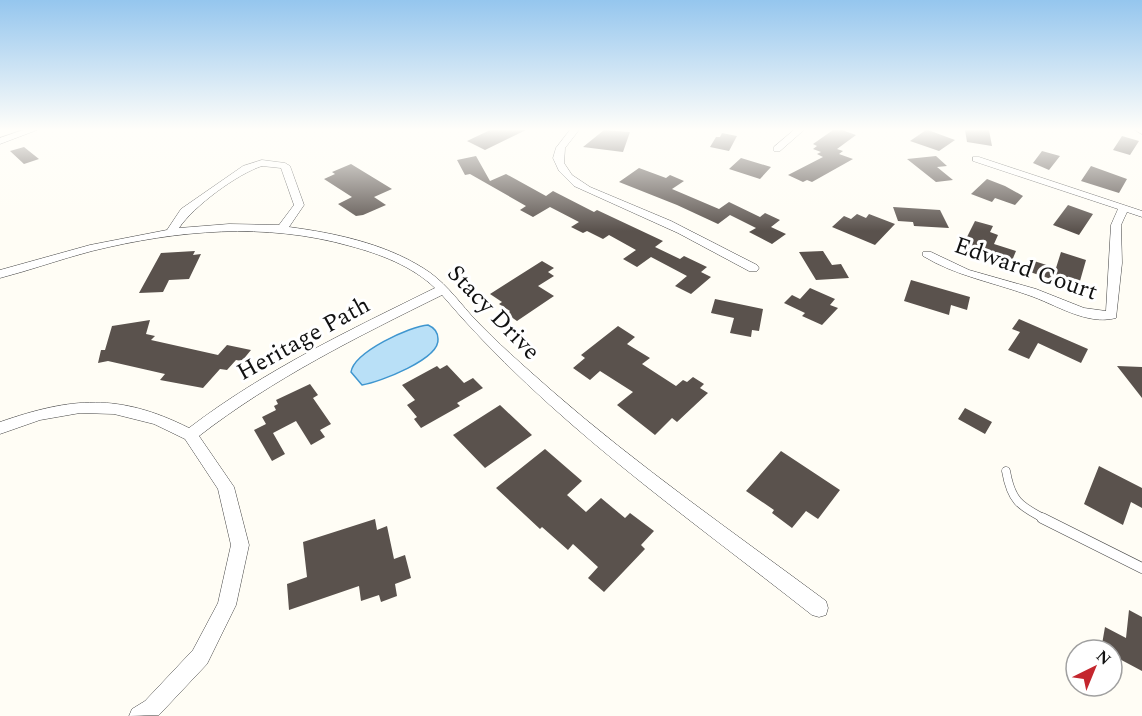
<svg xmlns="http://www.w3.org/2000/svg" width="1142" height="716" viewBox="0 0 1142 716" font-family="Spectral,serif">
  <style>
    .water { fill: #b9e0f7; stroke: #3f96cf; stroke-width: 1.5 }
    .building { fill: #5a524d }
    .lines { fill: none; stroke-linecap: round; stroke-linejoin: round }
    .service-far1-casing { stroke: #444; stroke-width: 9 }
    .service-casing { stroke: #444; stroke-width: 11 }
    .minor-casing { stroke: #444; stroke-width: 1 }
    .service-far1 { stroke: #fff; stroke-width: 8 }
    .service { stroke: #fff; stroke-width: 10 }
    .minor { fill: #fff; fill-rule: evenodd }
    .labels { text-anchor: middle; stroke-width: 6; stroke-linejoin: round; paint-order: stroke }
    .street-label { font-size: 24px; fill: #111; stroke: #fff }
  </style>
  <rect width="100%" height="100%" fill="#fffdf5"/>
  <path class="water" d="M428 325C435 328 438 332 438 339 440 359 380 382 362 385L351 372C354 352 410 326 428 325Z"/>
  <path class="building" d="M490 130H526L485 150 467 141Z
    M604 130 630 132 623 152 583 147Z
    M833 130H842L856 135 837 149 843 151 839 154 853 159 812 182 807 180 803 182 788 175 823 157 817 154 821 152 813 149 817 146 813 144Z
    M926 130H928L955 140 939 151 910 141Z
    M965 130H989L992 146 967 142Z
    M722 133 737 136 729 151 710 147 716 137H720Z
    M1122 136 1139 141 1130 155 1113 150Z
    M24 147 39 159 24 164 10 151Z
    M1042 151 1060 156 1049 170 1033 163Z
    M476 156 490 181 506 174 546 196 553 191 594 212 597 210 663 241 655 247 680 259 684 256 707 267 701 272 711 277 691 294 675 286 687 276 651 257 637 267 623 259 636 250 609 235 603 239 587 231 583 233 571 227 579 222 550 207 533 217 520 210 526 206 470 174 465 175 457 160Z
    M936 156 947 166 937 167 953 180 936 182 907 159Z
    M741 158 771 167 760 179 729 169Z
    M351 164 392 189 374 197 386 205 363 215 356 216 338 204 352 197 324 179 335 174 332 172Z
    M1091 166 1127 179 1119 193 1081 181Z
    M639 168 666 178 670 175 684 181 672 189 719 209 729 202 760 217 765 213 780 220 771 227 786 234 772 244 749 232 756 228 730 215 718 224 677 205 619 182Z
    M987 179 1005 186 1023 196 1015 205 995 198 992 202 971 194Z
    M1068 205 1093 214 1079 235 1053 225Z
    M893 207 940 210 949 228 914 226 913 222 898 221Z
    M857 214 866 218 869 214 895 224 875 245 832 227 844 216 851 219Z
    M975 221 993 226 990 232 998 235 994 244 1016 251 1011 263 962 247Z
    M195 251 193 255 201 254 189 279 169 280 163 292 139 293 161 253Z
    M823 251 832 265 841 264 849 278 816 280 799 252Z
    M1061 252 1086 260 1078 288 1030 272 1034 261 1056 268Z
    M542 261 554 268 548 272 554 276 538 286 554 296 517 321 507 314 510 311 499 304 502 302 490 294Z
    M911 280 970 297 967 310 951 305 949 315 904 301Z
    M810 288 835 299 830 305 838 308 822 325 802 316 805 313 784 303 792 295 800 299Z
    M715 299 763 309 759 331 752 330 751 337 730 333 734 318 711 313Z
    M1019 319 1088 349 1081 363 1038 343 1029 359 1008 350 1020 332 1012 329Z
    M150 320 146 334 155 336 151 340 218 355 227 345 251 350 242 361 236 360 227 370 220 369 203 388 160 380 165 374 108 361 98 363 101 350H105L112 326Z
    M618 326 635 337 627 344 650 358 642 364 676 386 683 380 687 382 693 377 704 384 700 388 708 393 677 422 672 418 655 435 617 405 633 392 600 371 590 380 573 368 585 358 581 355Z
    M447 365 464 383 473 378 483 388 457 403 460 406 421 428 414 419 417 417 407 405 415 400 402 385 437 366 440 369Z
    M1117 366 1142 367V398Z
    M310 384 318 395 313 398 331 424 320 430 325 437 311 445 296 421 273 433 285 454 272 461 254 430 266 424 262 417 276 410 274 406 278 404 276 400Z
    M500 405 532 435 485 468 453 435Z
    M965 408 992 422 985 434 958 419Z
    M545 449 582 481 567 495 586 512 601 498 625 518 630 513 654 531 641 545 645 549 604 592 588 578 598 567 573 544 568 550 542 527 540 529 496 488Z
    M781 451 840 490 818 519 806 511 792 528 772 513 774 510 746 491Z
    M1099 466 1142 488V508L1131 502 1123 525 1084 504Z
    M375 519 377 530 387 526 394 559 405 555 411 578 395 584 397 596 381 602 379 595 361 601 359 586 289 610 287 584 307 577 303 542Z
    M1129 610 1142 617V671L1112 655V650H1101L1105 627 1126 638Z"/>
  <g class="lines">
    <defs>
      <path id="service-far1" d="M1006 471C1011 500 1019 506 1045 519"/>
      <path id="service" d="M1042 518 1142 568"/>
      <path id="minor" d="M23 130H37L0 144V138Z
        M570 130H579L565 148 564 163 572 175 590 187 671 221 757 265 759 268 757 271H749L678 233 574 186 559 171 553 158 556 148Z
        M794 130H804L780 151H774V147Z
        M1135 130H1142V134Z
        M973 157H979L1142 211V217L1127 212 1121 225 1122 263 1116 318C1087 326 1055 304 1028 295 992 282 956 276 923 256V252H931L969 270 1036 289 1084 308 1106 311 1111 225 1118 209 973 161Z
        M262 160 285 163 290 166 304 205 289 227C334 233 383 243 423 268 443 280 456 298 471 315 496 342 524 366 551 390 638 466 733 532 826 601L828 608 826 615 819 617 812 615C684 514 548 420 442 295 357 337 274 378 199 436L234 487 249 545 236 605 207 664 159 715 129 716 132 709 145 701 193 650 218 603 231 545 218 489 185 439 154 424 114 414 80 413 40 420 0 434V422C72 397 119 393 189 428 265 370 350 330 435 288 412 266 380 254 350 246 265 222 178 230 92 251 61 259 31 270 0 278V270L90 245 167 230 181 209 243 166ZM262 166 281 168 294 205 279 225 229 224 179 228C194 206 237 174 262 166Z"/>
    </defs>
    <use href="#service-far1" class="service-far1-casing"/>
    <use href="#service" class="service-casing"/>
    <use href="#minor" class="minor-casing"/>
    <use href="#service-far1" class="service-far1"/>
    <use href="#service" class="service"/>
    <use href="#minor" class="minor"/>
  </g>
  <linearGradient id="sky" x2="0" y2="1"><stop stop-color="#95c6ee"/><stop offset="0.56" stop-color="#fffefa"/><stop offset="1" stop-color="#fffefa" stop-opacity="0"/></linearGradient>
  <rect width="1142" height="231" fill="url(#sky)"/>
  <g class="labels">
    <g class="street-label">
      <text transform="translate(1026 268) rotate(19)" y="8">Edward Court</text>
      <text transform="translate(494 312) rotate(46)" y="8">Stacy Drive</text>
      <text transform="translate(303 338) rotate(-29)" y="8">Heritage Path</text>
    </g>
  </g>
  <g transform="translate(1094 668) rotate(43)"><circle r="28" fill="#ffffff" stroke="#a0a0a0" stroke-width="1.5"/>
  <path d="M0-4.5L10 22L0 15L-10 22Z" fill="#c4262e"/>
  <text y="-9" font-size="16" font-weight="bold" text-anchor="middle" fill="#111111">N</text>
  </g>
</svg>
